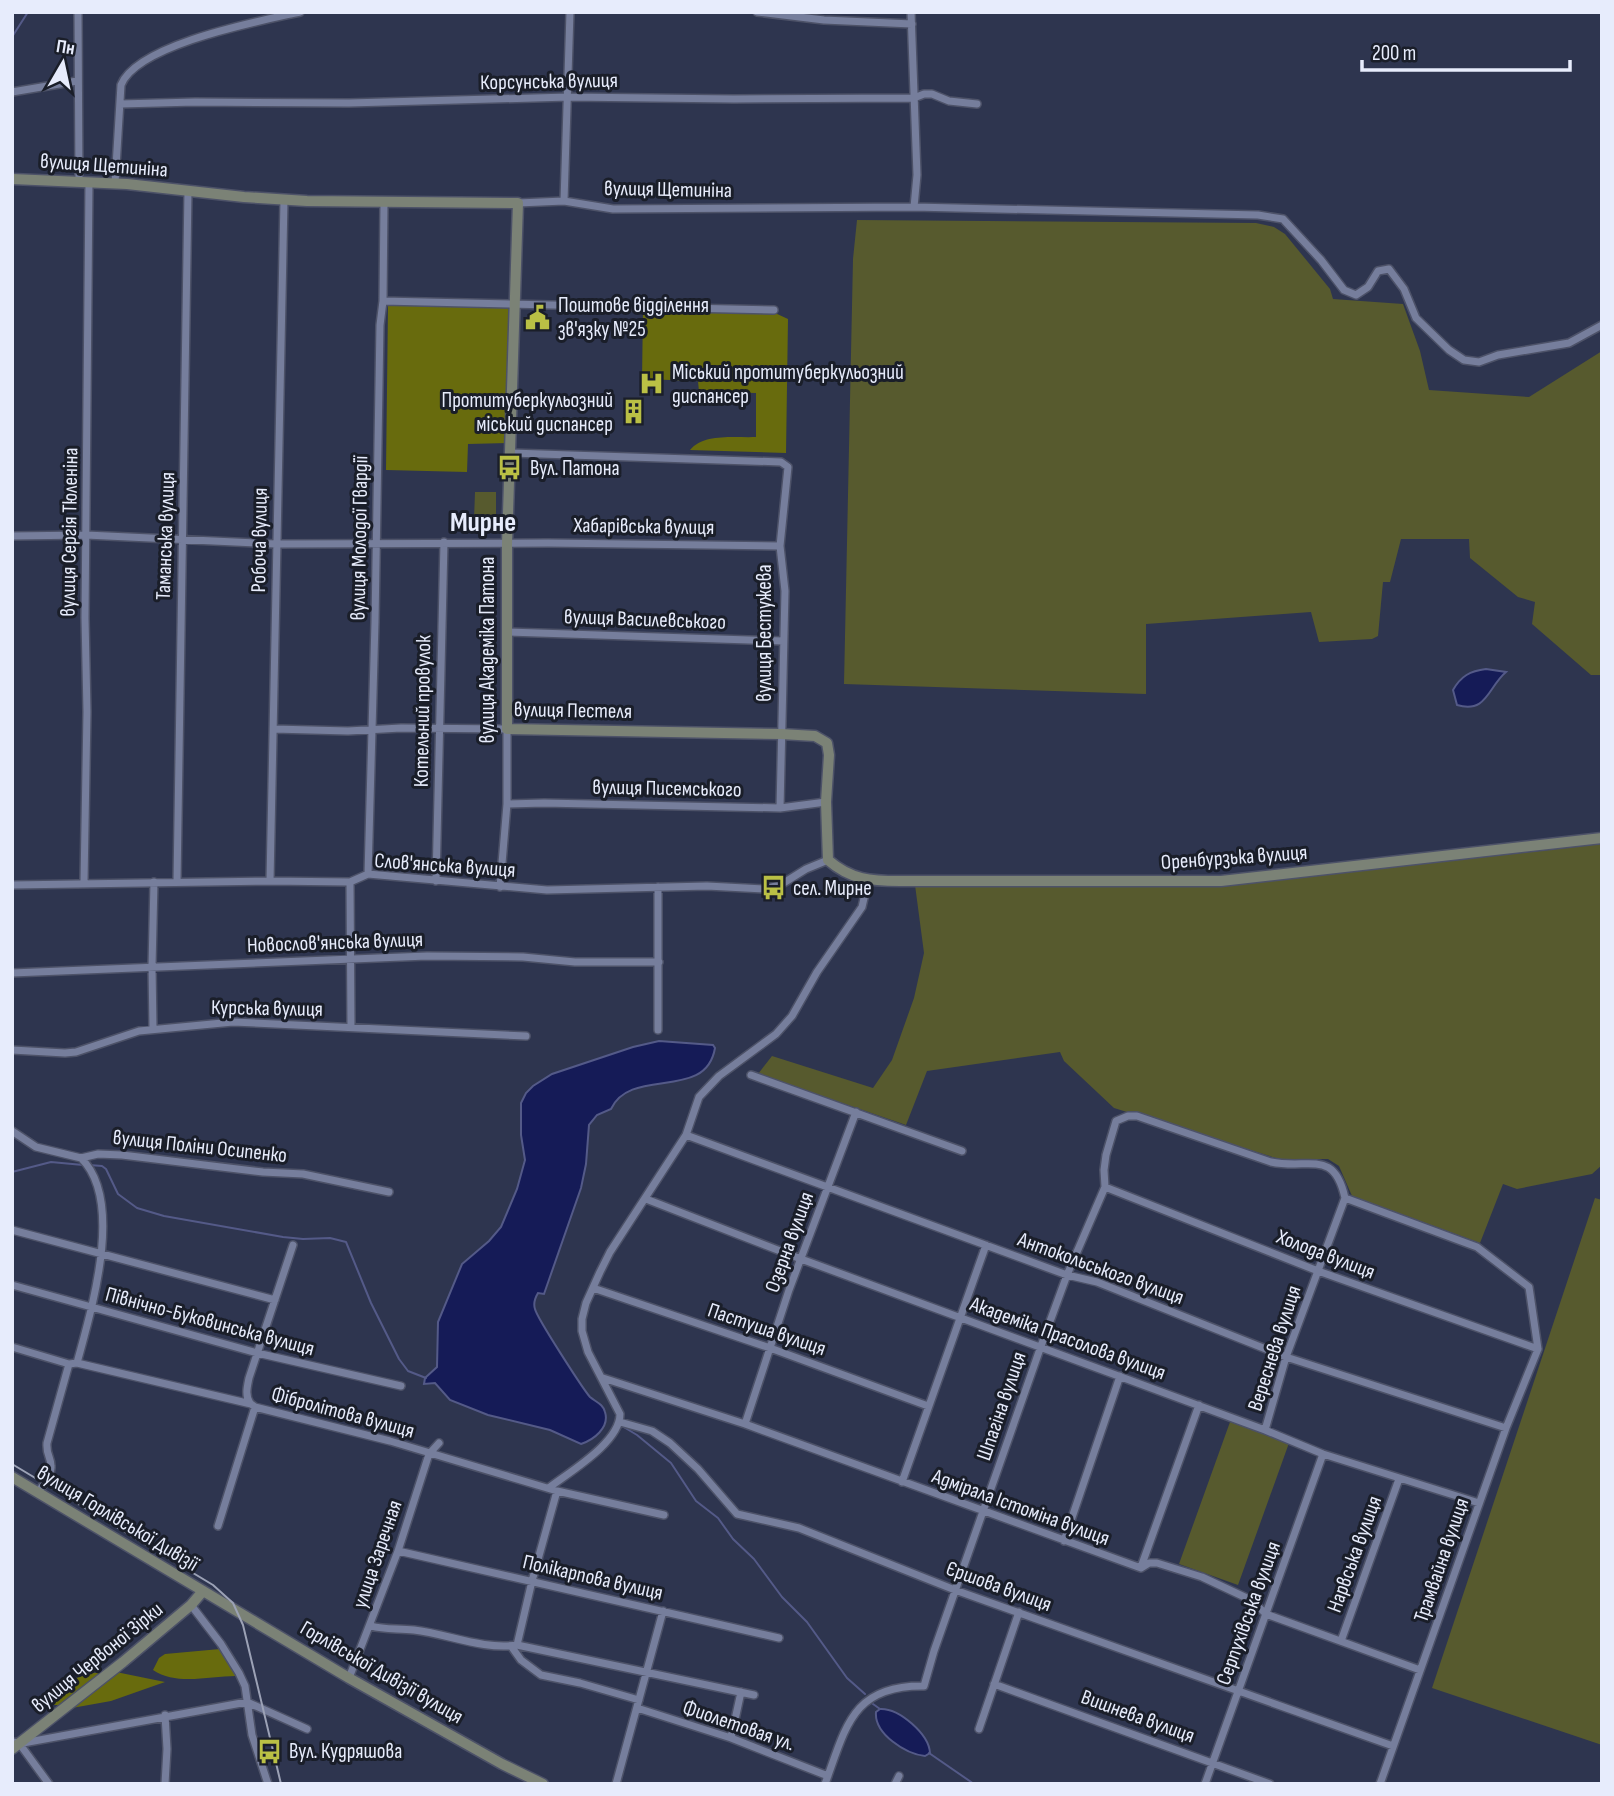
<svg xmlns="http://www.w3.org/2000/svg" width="1614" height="1796" viewBox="0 0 1614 1796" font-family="'Sofia Sans Condensed',sans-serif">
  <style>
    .green { fill: #575a2e }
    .forest { fill: #686b0d }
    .water { fill: #151b57; stroke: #545a88; stroke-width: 2 }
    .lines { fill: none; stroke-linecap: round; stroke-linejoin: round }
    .stream { stroke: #545a88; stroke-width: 2 }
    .street-casing { stroke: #4d5268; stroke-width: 10 }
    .secondary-casing { stroke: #4d5268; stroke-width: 13 }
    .street { stroke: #767e9c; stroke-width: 7 }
    .secondary { stroke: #7b8276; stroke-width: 10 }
    .tram { stroke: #9ca2b6; stroke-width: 2 }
    .labels { text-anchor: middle; stroke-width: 6; stroke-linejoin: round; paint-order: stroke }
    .street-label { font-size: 21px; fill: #e7ecfc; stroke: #1a1e29 }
    .poi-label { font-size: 21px; fill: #e7ecfc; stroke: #1a1e29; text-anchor: start }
    .district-label { font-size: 28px; font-weight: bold; fill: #e7ecfc; stroke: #1a1e29 }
  </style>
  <rect width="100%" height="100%" fill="#2e354f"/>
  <path class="green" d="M857 220 1256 223 1274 227 1285 234 1330 289 1333 299 1403 304 1420 351 1429 390 1529 397 1602 351V675H1591L1532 624 1535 602 1518 597 1470 558 1469 539H1401L1390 582H1383L1378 636 1372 639 1319 642 1311 612 1146 624V694L844 684 853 259Z
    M475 492H496V521L474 520Z
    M1602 844V1165L1592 1174 1517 1189 1503 1184 1480 1243 1352 1196 1339 1166 1328 1159H1279L1114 1108 1064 1061 1060 1052 927 1071 906 1125 758 1074 772 1056 873 1088 892 1060 914 998 924 953 915 885 1223 886Z
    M1595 1198 1602 1200V1745L1432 1688Z
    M1230 1422 1289 1443 1238 1585 1179 1564Z"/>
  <path class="forest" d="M388 306H512L508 443 468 444 467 472 386 470Z
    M643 310 775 313 788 319 786 453 690 450C704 433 735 438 756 437V393L699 392 698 381 642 379Z
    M220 1649 236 1676C209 1676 177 1686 153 1670L159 1658 165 1654Z
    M104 1672 62 1705H50L49 1701 82 1674Z
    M116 1672 165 1682 111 1701 72 1708Z"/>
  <path class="water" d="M1486 669 1506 672C1488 687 1487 714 1457 705L1453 690C1461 676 1470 671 1486 669Z
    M659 1041 713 1045 715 1048C706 1102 631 1066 611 1109L597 1115 589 1125 586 1164 581 1188 544 1294 538 1293C535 1298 533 1303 535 1309 537 1318 583 1389 590 1397 596 1402 603 1404 605 1412 610 1428 593 1440 581 1444L550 1430 488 1415 450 1400 435 1383 424 1384 425 1378 437 1367 438 1322 462 1264 489 1241 501 1227 517 1189 525 1160 521 1135V1103L526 1093 533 1086 552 1074 633 1047Z
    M880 1709C899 1708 929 1734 930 1753L925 1756C906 1754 874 1734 876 1712Z"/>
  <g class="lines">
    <path class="stream" d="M12 37 28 12
      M89 1165 102 1166 106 1169 118 1194 137 1208 164 1216 283 1237 303 1239 330 1238 346 1242 371 1303 399 1359 408 1371 426 1378
      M12 1172 51 1162 83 1165
      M622 1426 637 1435 671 1463 696 1501 718 1518 733 1539 754 1559 782 1597 807 1622 847 1678 865 1694
      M873 1704 880 1709
      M929 1753 974 1784"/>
    <defs>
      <path id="street" d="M78 12 79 181
        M757 12 824 20 912 24
        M911 12 917 175 914 207
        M12 92 77 81
        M120 104 195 102 349 103 569 97 734 99 914 98 924 94H932L949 101 977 104
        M115 183 121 85C137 44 260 21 300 12
        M564 201 570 12
        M518 203 564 201 613 209 914 207 1258 215 1283 219 1321 260 1344 290 1356 295 1368 287 1378 271 1389 269 1404 289 1416 318 1449 350 1464 360 1479 362 1498 355 1569 343 1602 325
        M383 301 774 310
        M511 453 781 462 788 467 780 546 785 591 780 808
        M12 536 86 535 276 544 548 543 780 546
        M507 632 783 641
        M274 729 348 731 401 728 507 729V804L500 887
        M507 804 544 803 780 808 826 802
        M368 874 375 622 380 325 383 301 384 203
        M270 881 284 200
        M436 881 444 542
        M84 882 87 712 85 618 89 182
        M177 882 188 191
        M350 882 351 1027
        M12 885 270 881 350 882 368 874 547 890 707 886 764 889 782 884 806 869 828 860
        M658 887V1030
        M12 973 427 956 523 957 575 962H659
        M153 1029 152 966 154 882
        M12 1050 65 1053 76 1052 139 1031 233 1022 526 1036
        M751 1075 962 1151
        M12 1131 36 1147 81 1158 98 1154 122 1155 263 1172 303 1174 389 1192
        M686 1135 1067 1275 1097 1282 1286 1357 1506 1428
        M1105 1187 1318 1271 1538 1349
        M646 1199 801 1259 1265 1430 1323 1454 1479 1503
        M12 1230 275 1300
        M12 1285 257 1353 401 1386
        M593 1288 770 1348 928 1406
        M12 1347 69 1364 77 1363 251 1404 255 1407 390 1441 557 1491 664 1515
        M77 1363C91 1311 125 1201 81 1158
        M603 1378 745 1424 1141 1568 1149 1563H1157L1202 1577 1251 1600 1266 1614 1420 1670
        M250 1403C245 1395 247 1388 249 1378L293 1245
        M620 1422 652 1431 670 1443 698 1469 737 1514 799 1528 955 1590 1393 1746
        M745 1424 789 1290 856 1112
        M1265 1430 1286 1357 1345 1198
        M902 1482 986 1245
        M550 1487C571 1471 620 1442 620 1414L588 1352 582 1331V1319L586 1303 600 1272 610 1252 686 1135 699 1097 719 1076 776 1034 792 1016 817 972 862 907 868 881
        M38 1492C43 1485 52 1476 51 1466 51 1457 46 1455 47 1443L69 1364
        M218 1526 255 1407
        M1064 1541 1120 1376
        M398 1551 779 1638
        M1141 1567 1199 1405
        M191 1605 221 1644 239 1673 245 1686 252 1735 268 1784
        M371 1626C385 1630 399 1628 414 1630 448 1634 483 1650 517 1645L754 1695
        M1341 1641 1399 1479
        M517 1645 532 1581 557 1491
        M511 1646 521 1660 541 1675 580 1683 639 1700
        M349 1678 398 1551 429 1454 439 1443
        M994 1684 1270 1784
        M637 1708 731 1738 828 1776
        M165 1715 167 1749 165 1784
        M979 1729 1019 1612
        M731 1738 741 1692
        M12 1742 19 1743 49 1784
        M23 1743 247 1702 307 1729
        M616 1784 663 1611
        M825 1784C846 1727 852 1685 924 1686L934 1651 1041 1346 1067 1275 1105 1187 1104 1170 1106 1155 1116 1121 1128 1116H1137L1271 1162C1309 1170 1334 1148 1345 1198L1477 1247 1529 1287 1538 1349
        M895 1784 899 1776
        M1205 1784 1323 1454
        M1380 1784 1506 1428 1538 1349"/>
      <path id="secondary" d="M12 179 127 184 244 197 307 201 518 203 507 544V729L781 734 815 736 827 743 829 755 826 802 828 860C851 880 871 881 900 881H1221L1602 838
        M12 1477 349 1678 502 1764 543 1784
        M12 1749 123 1662 191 1605 203 1591"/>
    </defs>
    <use href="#street" class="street-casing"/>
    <use href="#secondary" class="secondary-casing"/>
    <use href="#street" class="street"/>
    <use href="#secondary" class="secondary"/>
    <path class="tram" d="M12 1464 213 1585 233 1603 243 1625 281 1784"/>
  </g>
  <defs>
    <symbol id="civic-bare" viewBox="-9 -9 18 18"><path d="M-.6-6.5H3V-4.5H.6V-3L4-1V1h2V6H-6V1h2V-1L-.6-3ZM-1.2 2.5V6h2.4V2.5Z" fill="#bac045" stroke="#1a1e29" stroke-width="2.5" paint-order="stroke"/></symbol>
    <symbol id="hospital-bare" viewBox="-9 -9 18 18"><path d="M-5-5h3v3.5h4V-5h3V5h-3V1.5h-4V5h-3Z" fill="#bac045" stroke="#1a1e29" stroke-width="2.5" paint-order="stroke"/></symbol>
    <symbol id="building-bare" viewBox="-9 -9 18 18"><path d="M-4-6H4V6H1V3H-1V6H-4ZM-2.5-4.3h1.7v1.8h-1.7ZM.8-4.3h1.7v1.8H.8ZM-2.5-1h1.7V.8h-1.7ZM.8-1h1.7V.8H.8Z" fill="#bac045" stroke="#1a1e29" stroke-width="2.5" paint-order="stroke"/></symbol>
    <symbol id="bus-bare" viewBox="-9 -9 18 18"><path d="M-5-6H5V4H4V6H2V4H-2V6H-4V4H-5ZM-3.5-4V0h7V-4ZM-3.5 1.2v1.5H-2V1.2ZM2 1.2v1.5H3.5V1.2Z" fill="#bac045" stroke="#1a1e29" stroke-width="2.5" paint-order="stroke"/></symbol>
  </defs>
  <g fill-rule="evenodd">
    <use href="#civic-bare" x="520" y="300" width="35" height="35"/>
    <use href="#hospital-bare" x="634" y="366" width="35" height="35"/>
    <use href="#building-bare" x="616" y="394" width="35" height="35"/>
    <use href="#bus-bare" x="492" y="450" width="35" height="35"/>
    <use href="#bus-bare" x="756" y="870" width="35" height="35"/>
    <use href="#bus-bare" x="252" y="1734" width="35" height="35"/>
  </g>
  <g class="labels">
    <g class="street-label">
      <text transform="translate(549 81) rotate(-1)" y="7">Корсунська вулиця</text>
      <text transform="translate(104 165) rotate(4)" y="7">вулиця Щетиніна</text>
      <text transform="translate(668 189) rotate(1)" y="7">вулиця Щетиніна</text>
      <text transform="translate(644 526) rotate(1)" y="7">Хабарівська вулиця</text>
      <text transform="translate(69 532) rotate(-89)" y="7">вулиця Сергія Тюленіна</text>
      <text transform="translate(165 536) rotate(-88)" y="7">Таманська вулиця</text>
      <text transform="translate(359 538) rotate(-89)" y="7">вулиця Молодої Гвардії</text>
      <text transform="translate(259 540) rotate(-89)" y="7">Робоча вулиця</text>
      <text transform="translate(645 619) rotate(2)" y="7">вулиця Василевського</text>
      <text transform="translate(764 633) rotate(-90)" y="7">вулиця Бестужева</text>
      <text transform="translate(487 650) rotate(-90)" y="7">вулиця Академіка Патона</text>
      <text transform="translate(573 710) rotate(1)" y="7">вулиця Пестеля</text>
      <text transform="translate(422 711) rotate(-89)" y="7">Котельний провулок</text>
      <text transform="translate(667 788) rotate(1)" y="7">вулиця Писемського</text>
      <text transform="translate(1234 857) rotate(-4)" y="7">Оренбурзька вулиця</text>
      <text transform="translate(445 865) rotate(4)" y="7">Слов'янська вулиця</text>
      <text transform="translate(335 942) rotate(-2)" y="7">Новослов'янська вулиця</text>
      <text transform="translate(267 1008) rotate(1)" y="7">Курська вулиця</text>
      <text transform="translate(200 1146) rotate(6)" y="7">вулиця Поліни Осипенко</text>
      <text transform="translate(789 1242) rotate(-70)" y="7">Озерна вулиця</text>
      <text transform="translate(1326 1254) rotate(21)" y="7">Холода вулиця</text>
      <text transform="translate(1101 1268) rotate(20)" y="7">Антокольського вулиця</text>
      <text transform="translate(210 1321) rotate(15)" y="7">Північно-Буковинська вулиця</text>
      <text transform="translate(767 1329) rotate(19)" y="7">Пастуша вулиця</text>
      <text transform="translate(1068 1338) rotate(20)" y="7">Академіка Прасолова вулиця</text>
      <text transform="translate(1274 1348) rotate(-72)" y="7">Вереснева вулиця</text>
      <text transform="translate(1001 1406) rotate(-71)" y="7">Шпагіна вулиця</text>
      <text transform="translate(343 1412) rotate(15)" y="7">Фібролітова вулиця</text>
      <text transform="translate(1021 1507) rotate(20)" y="7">Адмірала Істоміна вулиця</text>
      <text transform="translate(118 1518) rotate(31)" y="7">вулиця Горлівської Дивізії</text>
      <text transform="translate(377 1554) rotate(-71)" y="7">улица Заречная</text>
      <text transform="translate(1354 1554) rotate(-70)" y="7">Нарвська вулиця</text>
      <text transform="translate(1441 1560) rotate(-71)" y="7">Трамвайна вулиця</text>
      <text transform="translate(593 1577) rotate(13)" y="7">Полікарпова вулиця</text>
      <text transform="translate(999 1586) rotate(20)" y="7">Єршова вулиця</text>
      <text transform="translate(1248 1613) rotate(-70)" y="7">Серпухівська вулиця</text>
      <text transform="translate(97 1657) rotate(-39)" y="7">вулиця Червоної Зірки</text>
      <text transform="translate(382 1672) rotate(30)" y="7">Горлівської Дивізії вулиця</text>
      <text transform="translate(1138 1716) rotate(20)" y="7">Вишнева вулиця</text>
      <text transform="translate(739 1725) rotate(19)" y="7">Фиолетовая ул.</text>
    </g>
    <g class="poi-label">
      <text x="558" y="312">Поштове відділення<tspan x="558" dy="24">зв'язку №25</tspan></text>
      <text x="672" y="379">Міський протитуберкульозний<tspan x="672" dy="24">диспансер</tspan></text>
      <text x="613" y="407" text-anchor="end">Протитуберкульозний<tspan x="613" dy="24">міський диспансер</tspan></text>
      <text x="530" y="475">Вул. Патона</text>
      <text x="793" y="895">сел. Мирне</text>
      <text x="289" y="1758">Вул. Кудряшова</text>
    </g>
    <g class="district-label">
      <text x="483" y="531">Мирне</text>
    </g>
  </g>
  <rect width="1614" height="1796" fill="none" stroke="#e7ecfc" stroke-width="28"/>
  <g transform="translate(63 63) rotate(9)" stroke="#1a1e29" stroke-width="5" paint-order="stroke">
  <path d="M0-5L12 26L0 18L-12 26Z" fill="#e7ecfc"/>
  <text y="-10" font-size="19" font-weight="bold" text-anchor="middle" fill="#e7ecfc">Пн</text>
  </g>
  <path d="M1362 60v10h208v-10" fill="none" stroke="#e7ecfc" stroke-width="3.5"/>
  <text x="1372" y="60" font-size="21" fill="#e7ecfc" stroke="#1a1e29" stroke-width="5" paint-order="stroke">200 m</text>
</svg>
